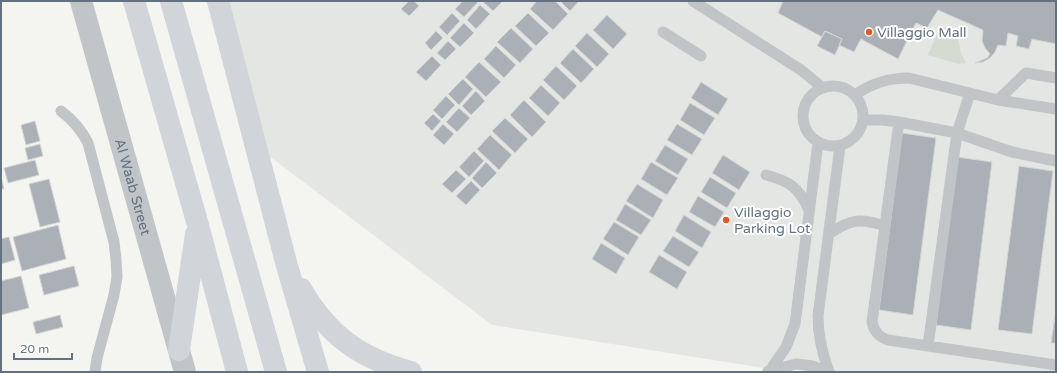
<svg xmlns="http://www.w3.org/2000/svg" width="1057" height="373" viewBox="0 0 1057 373" font-family="'Varela Round',sans-serif">
  <style>
    .built { fill: #e4e6e4 }
    .green { fill: #d4dbd1 }
    .building { fill: #aab0b6; stroke: #d5d5d3 }
    .lines { fill: none; stroke-linecap: round; stroke-linejoin: round }
    .lane { stroke: #c1c5c8; stroke-width: 11 }
    .street { stroke: #c1c5c8; stroke-width: 22 }
    .primary { stroke: #d1d5da; stroke-width: 22 }
    .poi-dot { fill: #e35821; stroke: #fff; stroke-width: 1.5 }
    .labels { text-anchor: middle; stroke-width: 4; stroke-linejoin: round; paint-order: stroke }
    .poi-label { font-size: 14px; fill: #637281; stroke: #fff; text-anchor: start }
    .street-label { font-size: 14px; fill: #637281; stroke: #fff }
  </style>
  <rect width="100%" height="100%" fill="#f4f4f0"/>
  <path class="built" d="M223 1H1056V372H825L813 366 771 369 492 325 260 149Z"/>
  <path class="green" d="M940 27 957 33 961 53 966 63 959 64 928 55Z"/>
  <path class="building" d="M409 1H414L419 6 409 16 401 9Z
    M463 1H476L478 2 464 17 455 9Z
    M482 1H503L493 11Z
    M537 1H555L568 14 553 30 530 9Z
    M560 1H579L570 11Z
    M783 1H1056V44L1032 39 1029 49 1016 46 1018 36 1008 33 1006 46 998 45 995 52 990 58 983 62 975 63 987 58 990 54 985 48 982 41 983 30 938 10 927 28 916 23 898 59 861 39 854 52 839 45 842 39 825 31 822 37 778 13Z
    M480 5 490 14 476 29 467 20Z
    M452 13 460 21 447 35 439 27Z
    M528 13 549 33 536 46 515 26Z
    M607 15 627 34 613 49 593 30Z
    M464 23 474 33 460 47 450 38Z
    M511 28 533 49 520 63 497 42Z
    M436 31 443 38 431 50 425 43Z
    M825 31 842 39 835 55 817 46Z
    M587 33 609 54 597 67 575 46Z
    M448 41 456 49 445 60 437 53Z
    M496 46 516 65 504 78 484 59Z
    M573 49 594 69 581 83 560 63Z
    M432 56 441 65 426 81 416 72Z
    M479 62 501 82 486 97 465 77Z
    M556 66 577 86 564 100 543 80Z
    M463 79 473 89 459 105 448 94Z
    M701 82 728 99 718 115 691 98Z
    M541 85 560 103 548 116 529 98Z
    M476 91 485 101 471 115 462 106Z
    M446 96 455 105 442 119 433 110Z
    M524 100 546 122 532 137 510 115Z
    M690 103 715 118 704 135 680 120Z
    M459 108 470 118 457 132 446 122Z
    M433 114 441 121 432 131 424 123Z
    M505 118 528 139 515 153 492 131Z
    M35 121 40 141 26 145 21 125Z
    M443 124 454 134 444 145 433 135Z
    M677 124 702 139 692 155 667 140Z
    M902 133 936 138 913 315 879 310Z
    M490 135 512 155 499 170 477 149Z
    M40 144 43 156 28 160 25 148Z
    M665 145 688 159 678 175 655 161Z
    M474 151 484 161 469 177 459 167Z
    M723 155 750 172 739 190 712 173Z
    M957 157 992 162 971 330 936 325Z
    M35 160 39 175 8 183 4 168Z
    M486 162 497 173 482 188 472 178Z
    M651 162 678 178 667 195 641 179Z
    M1019 166 1053 171 1032 334 998 330Z
    M456 170 466 179 452 193 442 184Z
    M1 176 4 189H1Z
    M710 177 736 193 727 208 701 192Z
    M49 179 60 222 40 227 29 184Z
    M471 181 480 190 466 205 456 196Z
    M637 184 663 200 653 218 626 201Z
    M698 196 724 212 715 227 689 212Z
    M625 204 651 220 641 235 616 220Z
    M684 215 711 232 702 248 675 231Z
    M614 222 639 237 628 255 603 239Z
    M58 225 66 259 22 271 13 237Z
    M673 236 699 252 689 267 663 251Z
    M9 237 15 260 1 264V239Z
    M601 243 625 258 616 274 592 259Z
    M659 255 687 272 677 289 649 272Z
    M74 266 79 286 44 295 39 275Z
    M21 276 29 308 1 315V281Z
    M1056 310V343H1051Z
    M60 315 63 327 36 334 33 322Z"/>
  <g class="lines">
    <path class="lane" d="M693 1 801 70 823 88
      M663 32 701 56
      M803 116a30 30 0 1 1 60 0a30 30 0 1 1-60 0Z
      M855 95C872 83 888 78 909 78L998 100 1056 109
      M998 100 1026 73 1056 78
      M61 111C73 120 81 129 88 143L114 242 116 259 117 277 114 295 97 358 95 372
      M863 120H883L899 122 957 133 1012 152 1056 161
      M899 122 872 322C874 332 879 337 888 340L1056 365
      M766 175C790 181 799 188 809 210
      M829 234C850 219 860 218 885 226
      M928 346 957 133 970 93
      M771 369 786 347 795 324 818 143
      M768 371 796 364 813 366 825 372
      M829 372C822 353 818 336 818 316L840 146"/>
    <path class="street" id="s1" d="M81 1 185 372"/>
    <path class="primary" d="M134 1 198 225 237 372
      M171 1 276 372
      M218 1 287 266 318 372
      M301 289C328 335 359 358 411 372
      M179 350 196 234"/>
  </g>
  <g class="poi-dot">
    <circle cx="869" cy="32" r="4"/>
    <circle cx="726" cy="220" r="4"/>
  </g>
  <g class="labels">
    <g class="poi-label">
      <text x="877" y="37">Villaggio Mall</text>
      <text x="734" y="217">Villaggio<tspan x="734" dy="16">Parking Lot</tspan></text>
    </g>
    <g class="street-label">
      <text dy="5" stroke="none"><textPath href="#s1" startOffset="193">Al Waab Street</textPath></text>
    </g>
  </g>
  <rect width="1057" height="373" fill="none" stroke="#637281" stroke-width="4"/>
  <path d="M14 353v6h58v-6" fill="none" stroke="#637281" stroke-width="2"/>
  <text x="20" y="353" font-size="12" fill="#637281" stroke="#ffffff" stroke-width="3" paint-order="stroke">20 m</text>
</svg>
